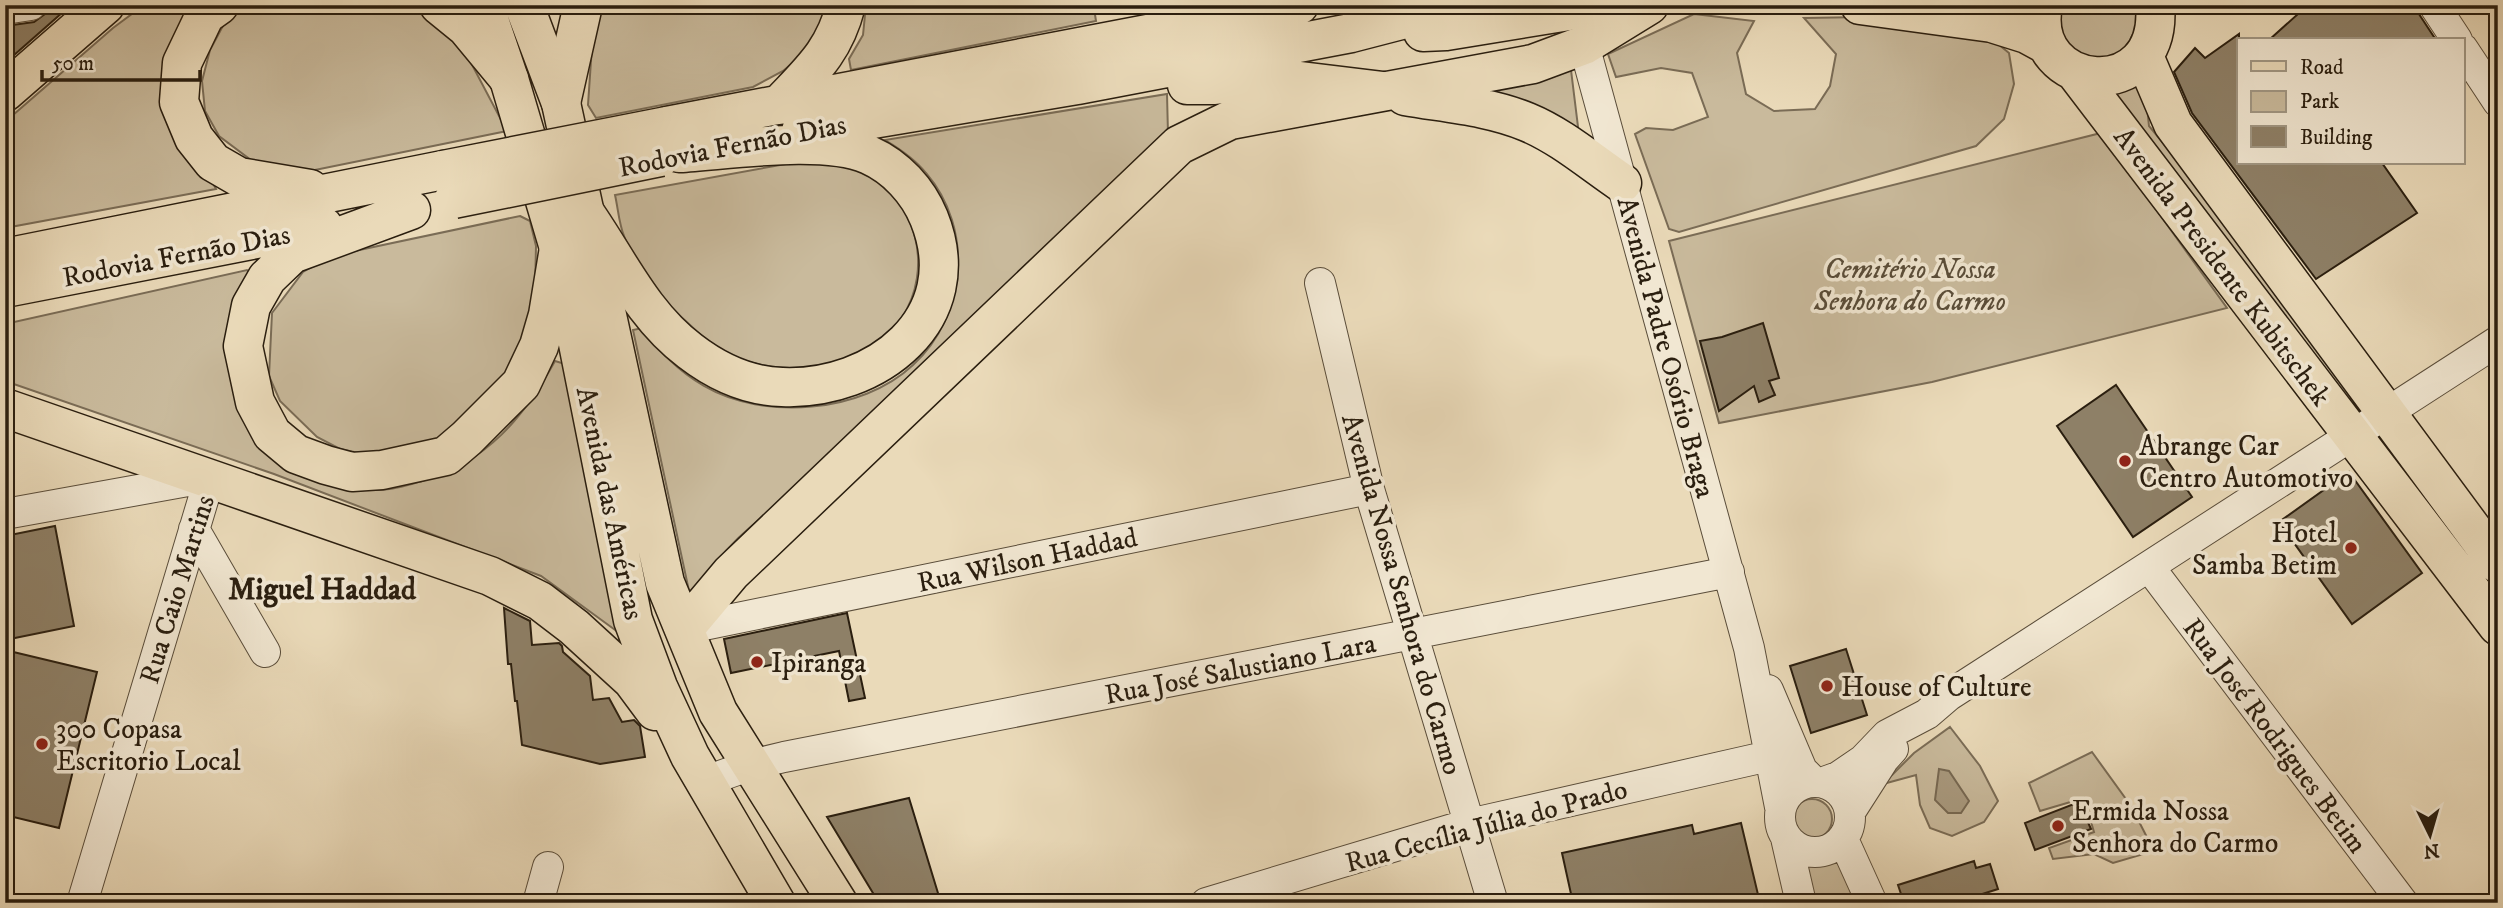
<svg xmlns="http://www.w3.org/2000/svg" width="2503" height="908" viewBox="0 0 2503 908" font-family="'IM FELL DW Pica',serif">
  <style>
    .green { fill: #c9ba9c; stroke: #7a6c56; stroke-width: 2 }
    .water { fill: #a99a7f; stroke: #766852; stroke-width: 2 }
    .building { fill: #8e8067; stroke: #2a1e0f; stroke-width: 2 }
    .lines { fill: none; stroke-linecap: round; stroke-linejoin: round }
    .minor-casing { stroke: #5a4d3a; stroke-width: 32 }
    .major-casing { stroke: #2a1e0f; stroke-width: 41 }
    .highway-casing { stroke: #2a1e0f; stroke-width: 41 }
    .minor { stroke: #f1e7d2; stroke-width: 30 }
    .major { stroke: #eadab9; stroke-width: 38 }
    .highway { stroke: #eadab9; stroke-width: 38 }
    .highway-bridge-casing { stroke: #2a1e0f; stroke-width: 41; stroke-linecap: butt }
    .highway-bridge { stroke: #eadab9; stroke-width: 38 }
    .poi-dot { fill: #8f2418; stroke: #f1e7d2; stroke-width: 2.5 }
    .labels { text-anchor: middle; stroke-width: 7; stroke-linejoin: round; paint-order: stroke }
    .street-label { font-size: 28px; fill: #2a1e0f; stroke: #f1e7d2 }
    .park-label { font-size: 28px; font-style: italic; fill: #5a4d39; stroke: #f1e7d2 }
    .poi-label { font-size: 28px; fill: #2a1e0f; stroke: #f1e7d2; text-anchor: start }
    .neighbourhood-label { font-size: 30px; font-weight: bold; fill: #2a1e0f; stroke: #f1e7d2 }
  </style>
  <rect width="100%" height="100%" fill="#eadab9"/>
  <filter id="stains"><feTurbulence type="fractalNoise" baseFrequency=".00286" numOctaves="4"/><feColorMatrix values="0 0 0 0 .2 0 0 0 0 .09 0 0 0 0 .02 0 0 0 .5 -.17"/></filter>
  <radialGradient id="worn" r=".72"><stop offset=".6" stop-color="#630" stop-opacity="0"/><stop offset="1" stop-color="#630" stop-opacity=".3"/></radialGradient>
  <path class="green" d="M144 5H194L185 16 208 174 216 189 5 228V122L113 28Z
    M249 5H410L440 26 469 59 507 131 310 171 251 160 219 136 205 111 202 81 210 50 225 22Z
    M601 5H826L825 16 807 51 783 71 753 87 596 118 588 105 592 46Z
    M866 5H1089L1094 8 1096 21 851 70 849 59 863 35Z
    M2059 5H2146L2118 67 2063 48Z
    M1694 14 1754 21 1737 53 1746 94 1774 111 1815 109 1830 86 1836 54 1804 18 1864 17 1987 35 2009 53 2014 84 2004 119 1976 146 1679 232 1669 229 1635 134 1646 128 1673 130 1708 117 1692 73 1661 68 1616 77 1608 54Z
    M1571 70 1580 143 1458 94Z
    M2144 77 2149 126 2235 229 2359 393 2327 414 2095 92Z
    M1167 94 1168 134 807 482C768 513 722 543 700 589L689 591 633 330 642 328C660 352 678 371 704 386 764 421 862 413 913 365 967 315 974 229 926 173 915 159 900 149 885 140Z
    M2101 133 2227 308 1932 382 1719 423 1669 241Z
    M797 162C818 163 840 163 859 171 917 195 935 269 901 319 871 364 803 376 753 363 729 357 707 342 690 325 663 301 637 271 624 236 619 224 618 208 615 195Z
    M520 216 530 221 536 246 535 291 529 330 503 382 434 442 373 456 340 449 317 437 280 401 269 376 272 313 303 272 331 256Z
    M247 270 253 278 229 358 347 487C358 488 369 490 380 490 394 490 409 485 422 481 487 462 524 417 555 361L565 364 622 635 541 576 274 474 5 381V324Z
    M1950 727 1980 766 1998 801 1984 822 1952 836 1930 828 1920 805 1916 775 1883 784 1914 753Z
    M2092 752 2131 806 2154 851 2113 863 2094 854 2053 859 2049 848 2094 832 2084 798 2040 811 2029 783Z
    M1792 819a20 20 0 1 1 40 0a20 20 0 1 1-40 0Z
    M1843 853 1867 903H1807L1797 856C1814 862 1828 863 1843 853Z"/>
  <path class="water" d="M1939 769 1949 771 1969 801 1961 813H1948L1935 800Z"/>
  <path class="building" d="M2308 5H2413L2436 40H2269Z
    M63 12 5 63V26L34 22 45 14Z
    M2239 34V163H2382L2417 213 2316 279 2192 113 2174 72 2195 48 2205 58Z
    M1763 323 1779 378 1769 381 1775 395 1759 402 1754 386 1719 411 1700 341 1722 337Z
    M2116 385 2192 497 2133 537 2057 426Z
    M2349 472 2422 573 2352 624 2279 522Z
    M55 526 74 626 5 640V603L12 602 5 569V536Z
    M504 608 530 621 532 645 559 643 562 646 563 652 590 676 593 700 609 698 622 722 634 720 640 726 645 757 600 764 522 745 517 701H515L511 664H508Z
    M847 613 865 698 849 701 839 651 731 673 724 639Z
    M1846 649 1867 715 1811 733 1790 666Z
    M5 650 97 672 59 828 5 815Z
    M909 798 941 903H879L827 817Z
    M2079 802 2091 829 2035 850 2025 823Z
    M1741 823 1760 903H1573L1562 853 1692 825 1694 834Z
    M1974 861 1976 868 1990 864 1998 889 1954 903H1904L1898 885Z"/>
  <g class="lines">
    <defs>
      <path id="minor" d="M2434 5 2457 40
        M5 9 31 5
        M1584 45 1749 648 1780 807
        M2463 49 2498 102
        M1320 283 1369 489 1493 903
        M5 514 210 477 82 903
        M194 529 265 652
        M2150 568 2403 903
        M684 629 1369 489
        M1768 690 1802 770 1813 781
        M706 781 751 765 784 757 1729 572
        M1780 817a35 35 0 1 1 70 0a35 35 0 1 1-70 0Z
        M1824 782 1838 777 1863 760 1887 735 1927 714 1948 696 2498 341
        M1850 812 1884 759 1893 749
        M1786 838 1801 903
        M1843 839 1872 903
        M538 903 548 867
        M1206 903 1469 824 1769 756"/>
      <path id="major" d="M484 5 509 79 559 248 633 620 658 687 690 756 776 903
        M524 5 561 103 665 583 718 712 838 903
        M1860 5 1992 23 2027 34 2047 45
        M2043 5C2026 93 2164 107 2155 5
        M2144 56 2173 124 2498 564
        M2076 73 2498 626
        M1405 96C1445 103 1489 106 1527 122 1561 136 1591 162 1622 183
        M5 408 490 576 540 601 574 627 632 680 655 711
        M684 629 731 573 1179 145 1230 120 1533 64 1584 45 1649 5"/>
      <path id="highway" d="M219 5 205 15 182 63 179 102 194 138 213 162 239 177 310 189
        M439 5 466 27 509 79
        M1423 32 1446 31 1606 5
        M1187 85H1213L1276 78 1383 91
        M5 92 105 5
        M561 103 583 5
        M779 105C811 71 834 52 846 5
        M667 126 1299 5
        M801 131 1077 85 1351 33 1459 5
        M411 210 292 254 267 278 251 306 243 346 255 402 272 434 296 454 326 465 352 472 382 470 446 456 467 438 521 384 539 346 548 315 559 248
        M585 213C618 260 642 315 690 351 716 371 748 386 782 387 875 391 970 319 929 218 918 191 896 167 869 155 824 135 730 150 679 153
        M5 258 443 170
        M5 288 323 226"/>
    </defs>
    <use href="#minor" class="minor-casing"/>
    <use href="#major" class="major-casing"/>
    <use href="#highway" class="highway-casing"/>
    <use href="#minor" class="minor"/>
    <use href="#major" class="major"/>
    <use href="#highway" class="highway"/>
    <defs>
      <path id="highway-bridge" d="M443 170 667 126
        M454 199 661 157"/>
    </defs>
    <use href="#highway-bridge" class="highway-bridge-casing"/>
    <use href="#highway-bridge" class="highway-bridge"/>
  </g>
  <g class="poi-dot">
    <circle cx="2125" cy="461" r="7"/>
    <circle cx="2351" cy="548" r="7"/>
    <circle cx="757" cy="662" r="7"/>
    <circle cx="1827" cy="686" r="7"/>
    <circle cx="42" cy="744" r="7"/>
    <circle cx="2058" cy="826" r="7"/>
  </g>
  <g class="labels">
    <g class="street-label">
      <text transform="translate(732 145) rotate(-11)" y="10">Rodovia Fernão Dias</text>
      <text transform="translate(176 255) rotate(-11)" y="10">Rodovia Fernão Dias</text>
      <text transform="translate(2223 266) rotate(53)" y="10">Avenida Presidente Kubitschek</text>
      <text transform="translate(1667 347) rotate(75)" y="10">Avenida Padre Osório Braga</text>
      <text transform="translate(611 503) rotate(78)" y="10">Avenida das Américas</text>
      <text transform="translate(1027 559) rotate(-12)" y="10">Rua Wilson Haddad</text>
      <text transform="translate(176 589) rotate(-73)" y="10">Rua Caio Martins</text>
      <text transform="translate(1403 594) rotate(74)" y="10">Avenida Nossa Senhora do Carmo</text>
      <text transform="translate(1240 668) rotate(-11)" y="10">Rua José Salustiano Lara</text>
      <text transform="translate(2276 735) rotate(53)" y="10">Rua José Rodrigues Betim</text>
      <text transform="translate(1486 825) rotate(-15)" y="10">Rua Cecília Júlia do Prado</text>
    </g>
    <g class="park-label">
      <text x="1910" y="278">Cemitério Nossa<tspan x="1910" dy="32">Senhora do Carmo</tspan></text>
    </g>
    <g class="poi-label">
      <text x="2139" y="455">Abrange Car<tspan x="2139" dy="32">Centro Automotivo</tspan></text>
      <text x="2337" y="542" text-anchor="end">Hotel<tspan x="2337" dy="32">Samba Betim</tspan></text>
      <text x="771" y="672">Ipiranga</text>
      <text x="1841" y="696">House of Culture</text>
      <text x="56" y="738">300 Copasa<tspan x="56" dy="32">Escritorio Local</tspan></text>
      <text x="2072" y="820">Ermida Nossa<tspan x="2072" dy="32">Senhora do Carmo</tspan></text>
    </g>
    <g class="neighbourhood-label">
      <text x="322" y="599">Miguel Haddad</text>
    </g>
  </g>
  <rect width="2503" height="908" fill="none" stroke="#eadab9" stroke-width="28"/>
  <rect x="7" y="7" width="2489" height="894" fill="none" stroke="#2a1e0f" stroke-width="3.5"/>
  <rect x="14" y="14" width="2475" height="880" fill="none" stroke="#2a1e0f" stroke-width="2"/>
  <rect x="2237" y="38" width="228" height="126" fill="#f1e7d2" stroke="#a19784" stroke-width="2"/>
  <rect x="2251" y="61" width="35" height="10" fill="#eadab9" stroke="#a19784" stroke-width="2"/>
  <text x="2300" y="74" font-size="21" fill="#2a1e0f">Road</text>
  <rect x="2251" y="91" width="35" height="21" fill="#c9ba9c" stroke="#a19784" stroke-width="2"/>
  <text x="2300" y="108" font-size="21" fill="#2a1e0f">Park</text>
  <rect x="2251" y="126" width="35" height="21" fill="#8e8067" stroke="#a19784" stroke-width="2"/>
  <text x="2300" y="144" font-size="21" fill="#2a1e0f">Building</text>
  <g transform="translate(2430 835) rotate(175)" stroke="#f1e7d2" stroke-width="5" paint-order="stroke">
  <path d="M0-5L12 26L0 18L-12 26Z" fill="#2a1e0f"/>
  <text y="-10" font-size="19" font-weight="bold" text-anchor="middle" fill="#2a1e0f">N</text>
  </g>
  <path d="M42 70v10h158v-10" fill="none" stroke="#2a1e0f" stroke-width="3.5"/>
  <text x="52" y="70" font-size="21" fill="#2a1e0f" stroke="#f1e7d2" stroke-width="5" paint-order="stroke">50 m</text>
  <rect width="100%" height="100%" filter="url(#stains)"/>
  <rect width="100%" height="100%" fill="url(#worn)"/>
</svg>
